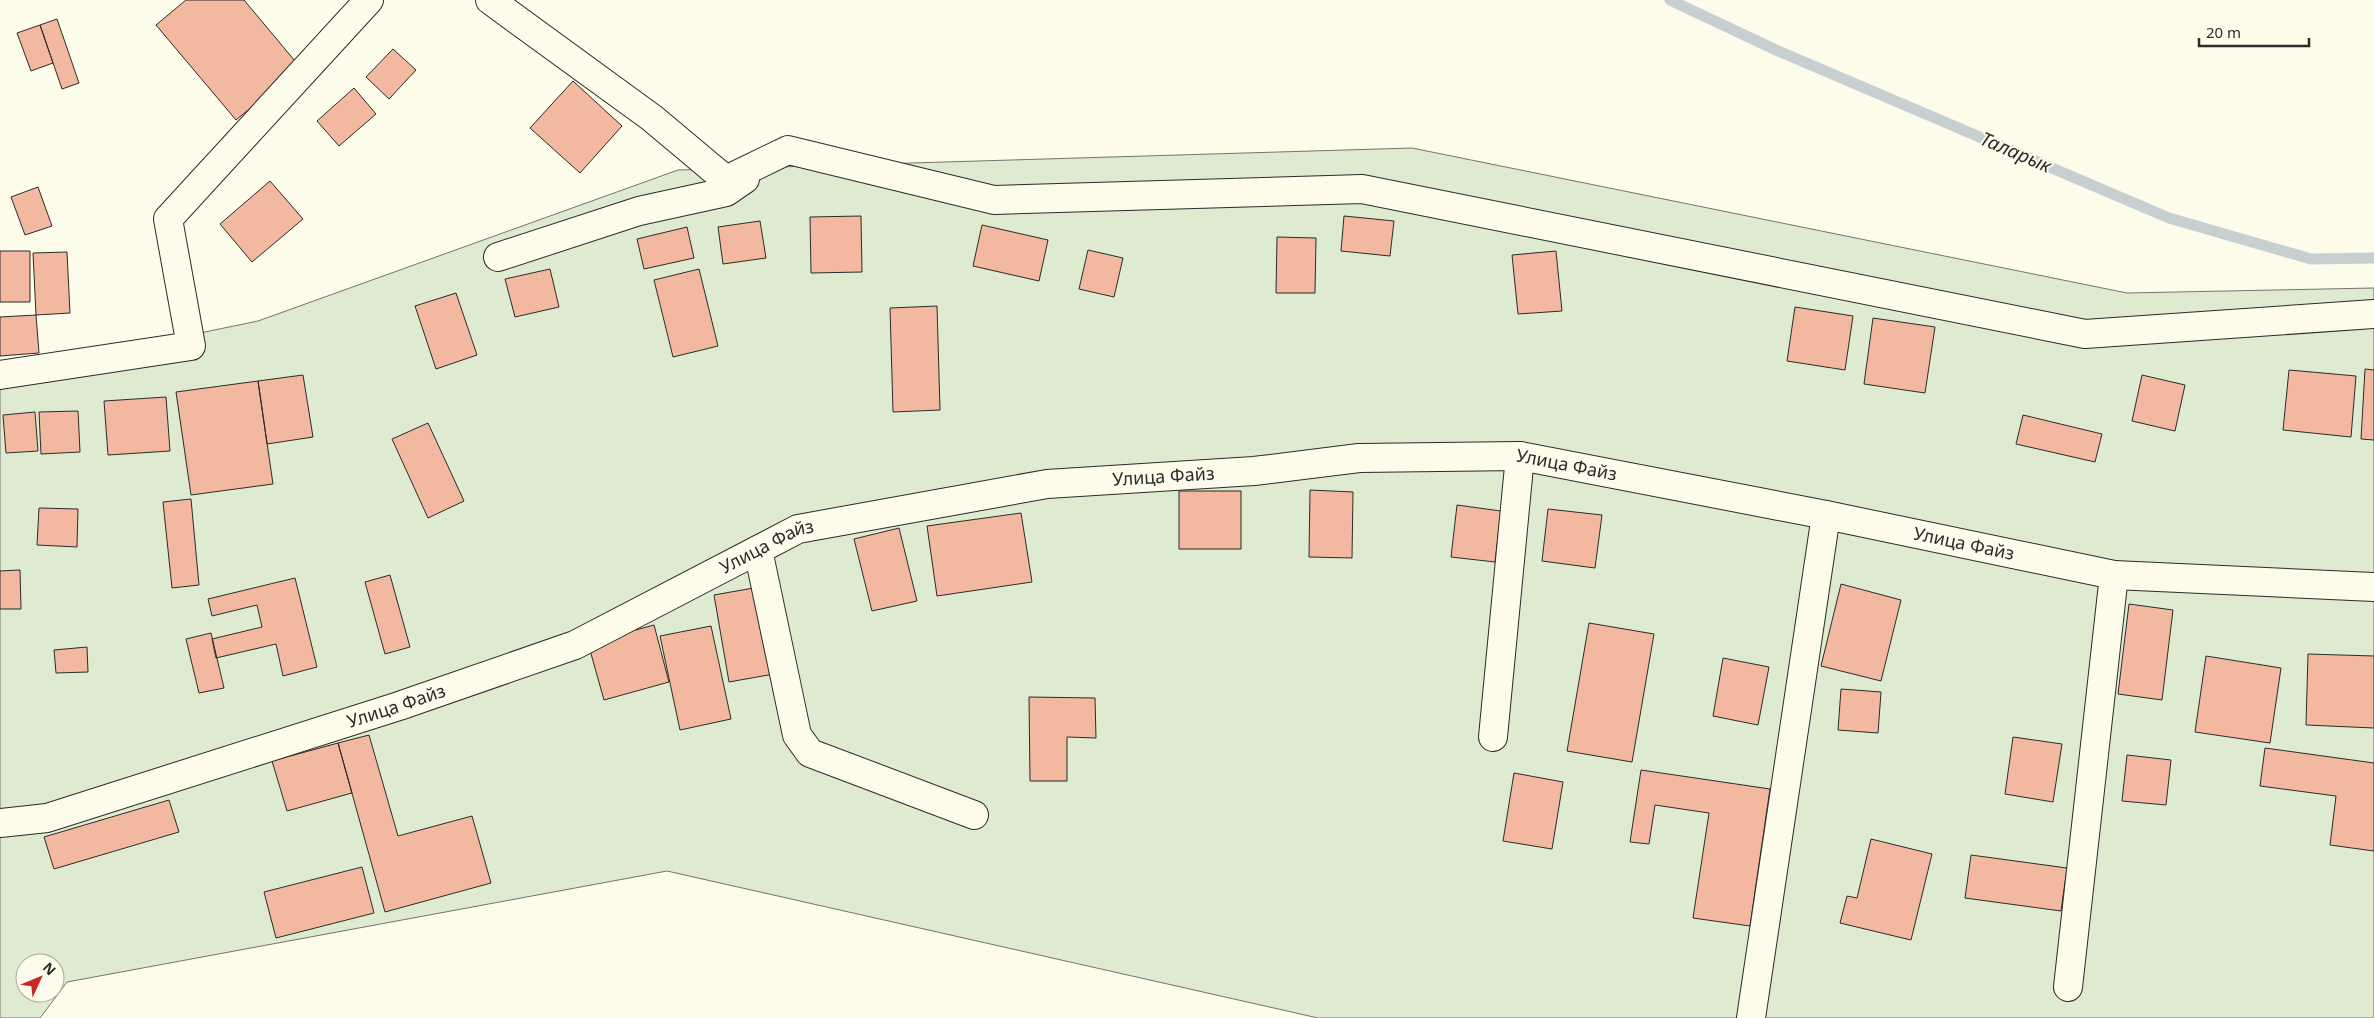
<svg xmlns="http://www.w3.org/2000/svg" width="2374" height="1018" viewBox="0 0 2374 1018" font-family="'Noto Sans',sans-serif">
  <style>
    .green { fill: #deebd1; stroke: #74746e; fill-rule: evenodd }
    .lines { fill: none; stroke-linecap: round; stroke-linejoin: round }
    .stream { stroke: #c7d0d0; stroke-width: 11 }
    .building { fill: #f2b8a0; stroke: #2b2b2b }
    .minor-casing { stroke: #2b2b2b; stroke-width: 30 }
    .minor { stroke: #fdfbea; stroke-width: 28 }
    .labels { text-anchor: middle; stroke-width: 4; stroke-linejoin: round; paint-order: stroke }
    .street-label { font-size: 18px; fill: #2b2b2b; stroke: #fdfbea }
    .water-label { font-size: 19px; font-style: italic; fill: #2b2b2b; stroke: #fdfbea }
  </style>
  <rect width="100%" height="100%" fill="#fdfbea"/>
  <path class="green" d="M1412 148 2127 293 2374 288V1018H1318L667 871 67 982 40 1018H0V364L64 361 258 321 678 170ZM25 963H55V993H25Z"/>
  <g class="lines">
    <path class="stream" d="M1670 0 1776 50 2169 218 2311 259 2374 258"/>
  </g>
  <path class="building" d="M186 0H244L300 67 236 120 156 25Z
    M57 19 79 83 62 89 40 25Z
    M40 25 53 63 31 71 17 33Z
    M393 49 416 70 389 99 366 77Z
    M573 81 622 126 580 173 530 128Z
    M354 88 376 114 339 146 317 121Z
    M270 181 303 219 252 262 220 224Z
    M38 187 52 226 25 235 11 197Z
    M861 216 862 272 811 273 810 217Z
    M1344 216 1394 221 1390 256 1341 251Z
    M760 221 766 258 723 264 718 227Z
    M982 225 1048 240 1039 281 973 266Z
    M687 227 694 258 644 269 637 239Z
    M1277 237 1316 238 1315 293H1276Z
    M1088 250 1123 258 1114 297 1079 289Z
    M0 251H30V302H0Z
    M1556 251 1562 311 1518 314 1512 255Z
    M67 252 70 313 36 315 33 253Z
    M550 269 559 307 515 317 505 279Z
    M699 269 718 346 673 357 654 280Z
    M456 293 477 355 436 369 415 306Z
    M937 306 940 410 893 412 890 308Z
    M1795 307 1853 316 1845 370 1787 361Z
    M36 315 39 353 0 356V317Z
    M1873 318 1935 327 1925 393 1864 384Z
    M2365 369 2374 370V440L2361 439Z
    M2289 370 2356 376 2351 437 2283 430Z
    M303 375 313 437 267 444 258 381Z
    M2142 375 2185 385 2175 431 2132 421Z
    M258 381 273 484 191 495 176 392Z
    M166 397 170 451 108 455 104 401Z
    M78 411 80 452 41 454 39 412Z
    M35 412 38 451 6 453 3 415Z
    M2023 415 2102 434 2095 462 2016 444Z
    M428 423 464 501 428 518 392 439Z
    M1310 490 1353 492 1352 558 1309 557Z
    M1179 491H1241V549H1179Z
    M191 499 199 585 172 588 163 502Z
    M1457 505 1501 511 1495 562 1451 557Z
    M39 508 78 509 77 547 37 545Z
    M1548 509 1602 515 1595 568 1542 561Z
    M1021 513 1032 582 937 596 927 526Z
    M899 528 917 601 872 611 854 539Z
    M20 570 21 609H0V571Z
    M390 575 410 647 385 654 365 582Z
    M295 578 317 667 283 676 276 644 216 658 212 639 262 627 257 605 212 616 208 599Z
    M1841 584 1901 600 1881 681 1821 666Z
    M759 587 774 674 729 682 714 595Z
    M2129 604 2173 610 2162 700 2118 694Z
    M1589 623 1654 634 1632 762 1567 751Z
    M654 625 669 682 604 700 588 643Z
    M711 626 731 719 680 730 660 636Z
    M211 633 224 688 199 693 186 639Z
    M87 647 88 672 56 673 54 650Z
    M2308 654 2374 656V728L2306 725Z
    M2206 656 2281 668 2270 743 2195 732Z
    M1723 658 1769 667 1758 725 1713 716Z
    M1841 689 1881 692 1878 733 1838 730Z
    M1029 697 1095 698 1096 738 1067 737V781H1030Z
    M369 735 398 836 472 816 491 883 385 912 338 743Z
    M2013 737 2062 744 2053 802 2005 794Z
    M338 743 352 793 287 811 272 761Z
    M2265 748 2374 763V851L2330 845 2336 796 2260 786Z
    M2127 755 2171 760 2166 805 2122 801Z
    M1641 770 1770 789 1750 926 1693 918 1709 813 1655 805 1649 844 1630 842Z
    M1514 773 1563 782 1552 849 1503 841Z
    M169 800 179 832 54 869 44 837Z
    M1871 839 1932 854 1911 940 1840 923 1847 896 1857 898Z
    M1971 855 2067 868 2061 911 1965 898Z
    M362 867 374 913 276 938 264 892Z"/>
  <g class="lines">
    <defs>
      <g id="minor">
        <path d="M490 0 652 118 726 180 788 150 994 200 1362 189 2085 334 2374 314"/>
        <path d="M498 257 639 211 726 192 745 179"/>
        <path d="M0 375 191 346 168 219 369 0"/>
        <path d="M758 550 797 735 810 753 974 815"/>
        <path d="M1493 737 1520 456"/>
        <path id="s1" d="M0 823 47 818 399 706 575 645 798 529 1047 484 1254 471 1359 458 1520 456 1826 515 2114 575 2374 587"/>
        <path d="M2068 987 2114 575"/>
        <path d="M1751 1018 1826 515"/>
      </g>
    </defs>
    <use href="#minor" class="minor-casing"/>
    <use href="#minor" class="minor"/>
  </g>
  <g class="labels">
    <g class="street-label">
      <text dy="6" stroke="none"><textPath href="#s1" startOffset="1629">Улица Файз</textPath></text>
      <text dy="6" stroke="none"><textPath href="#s1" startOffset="1224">Улица Файз</textPath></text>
      <text dy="6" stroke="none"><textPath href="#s1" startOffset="2034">Улица Файз</textPath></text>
      <text dy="6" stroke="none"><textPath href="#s1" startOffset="819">Улица Файз</textPath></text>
      <text dy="6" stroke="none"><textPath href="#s1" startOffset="414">Улица Файз</textPath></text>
    </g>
    <g class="water-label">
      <text transform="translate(2016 152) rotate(23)" y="7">Таларык</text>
    </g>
  </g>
  <g transform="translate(40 978) rotate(46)"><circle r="24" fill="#fdfbea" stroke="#a9a89e"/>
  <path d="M0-4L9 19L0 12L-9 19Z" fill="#c62828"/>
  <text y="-8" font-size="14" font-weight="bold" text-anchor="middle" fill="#2b2b2b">N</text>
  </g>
  <path d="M2199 38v8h110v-8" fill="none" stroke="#2b2b2b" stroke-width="2.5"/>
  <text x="2206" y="38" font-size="15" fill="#2b2b2b" stroke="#fdfbea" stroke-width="4" paint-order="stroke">20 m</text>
</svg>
